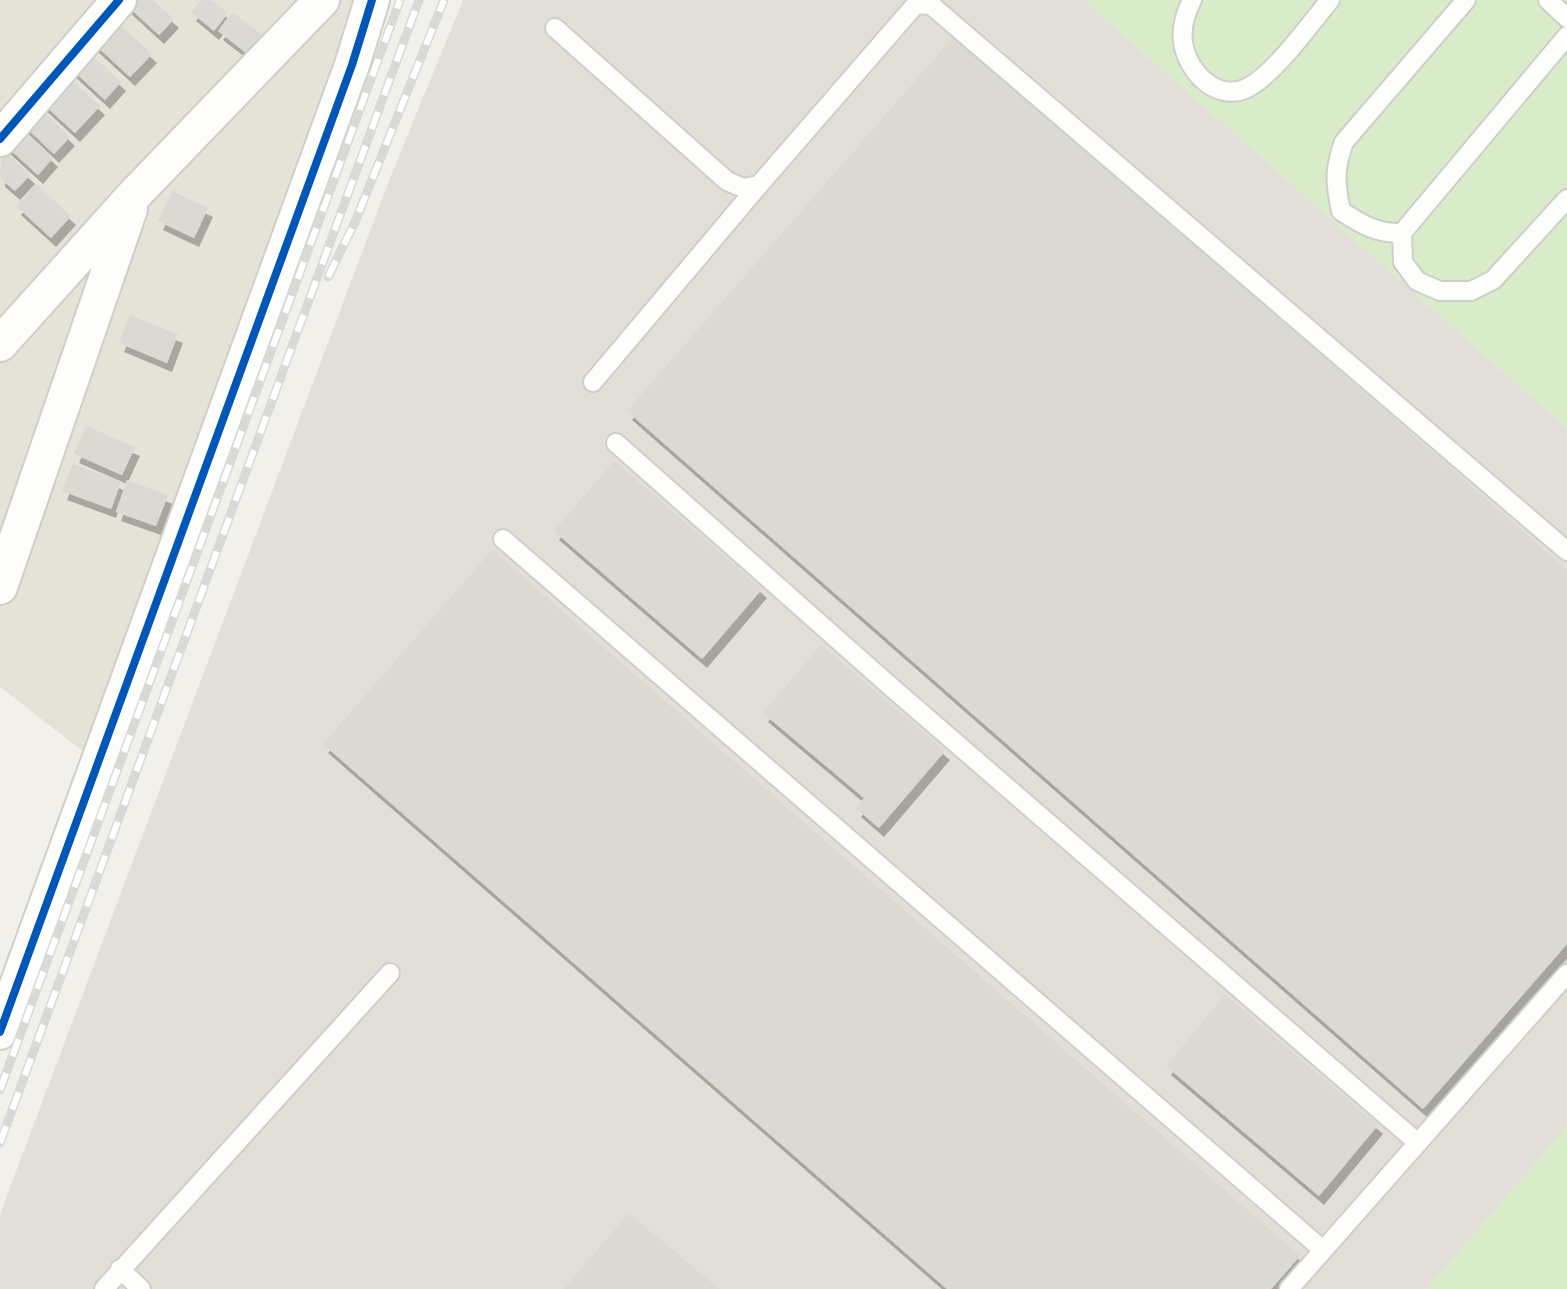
<svg xmlns="http://www.w3.org/2000/svg" width="1567" height="1289" viewBox="0 0 1567 1289" font-family="Inter,sans-serif">
  <style>
    .residential { fill: #e5e3d7 }
    .industrial { fill: #e1dfd8 }
    .green { fill: #d9ecca }
    .building { fill: #dad9d3; filter: url(#shadow) }
    .lines { fill: none; stroke-linecap: round; stroke-linejoin: round }
    .lane-casing { stroke: #cfcec8; stroke-width: 22 }
    .street-casing { stroke: #cfcec8; stroke-width: 38 }
    .lane { stroke: #fdfdfc; stroke-width: 18 }
    .street { stroke: #fdfdfc; stroke-width: 34 }
    .rail-casing { stroke: #d9d9d8; stroke-width: 9 }
    .rail { stroke: #fff; stroke-width: 6; stroke-dasharray: 18; stroke-linecap: butt }
    .cycleway-casing { stroke: #fff; stroke-width: 13 }
    .cycleway { stroke: #0057b8; stroke-width: 8 }
  </style>
  <defs>
    <filter id="shadow"><feDropShadow dx="5" dy="9" stdDeviation="0" flood-color="#0004"/></filter>
  </defs>
  <rect width="100%" height="100%" fill="#f1f0ea"/>
  <path class="residential" d="M0 0H369L98 763 0 687Z"/>
  <path class="industrial" d="M463 0H1084L1567 428V1127L1427 1289H0V1214L390 178Z"/>
  <path class="green" d="M1084 0H1567V428Z
    M1567 1127V1289H1427Z"/>
  <path class="building" d="M126 0H153L174 19 159 35 123 2Z
    M201 0H211L228 13 214 31 191 12Z
    M232 12 265 37 250 56 218 31Z
    M114 19 152 54 130 77 92 42Z
    M956 34 1567 570V944L1423 1109 627 411Z
    M84 48 121 82 105 100 67 65Z
    M63 72 100 106 75 133 38 99Z
    M36 104 70 137 54 154 20 122Z
    M20 127 53 158 38 175 4 144Z
    M2 149 30 175 15 191 0 178Z
    M36 184 71 216 51 238 16 206Z
    M172 191 208 208 194 238 158 221Z
    M130 315 178 334 167 363 119 343Z
    M86 426 135 447 122 475 74 454Z
    M614 461 762 589 702 659 554 531Z
    M73 464 121 482 111 509 62 491Z
    M127 480 168 495 156 526 116 512Z
    M492 550 1300 1256 1271 1289H947L323 744Z
    M821 645 945 751 879 828 856 808 864 798 763 713Z
    M1225 995 1378 1125 1319 1196 1166 1066Z
    M629 1213 719 1289H564Z"/>
  <g class="lines">
    <defs>
      <path id="lane" d="M1192 0C1186 12 1181 28 1183 42 1187 72 1218 104 1249 87 1275 73 1310 24 1330 0
        M1548 0 1567 18
        M555 28 727 181 743 188 759 185 916 4 931 5 1567 551
        M1567 36 1402 233 1403 262 1417 281 1440 291H1471L1493 280 1567 199
        M1402 233C1377 234 1361 224 1341 211 1335 183 1334 169 1344 142L1466 0
        M593 382 759 185
        M616 443 890 686 1418 1143
        M503 539 1323 1250
        M120 1269 141 1289
        M104 1289 390 973
        M1289 1289 1567 974"/>
      <path id="street" d="M0 139 119 0
        M0 344 136 193 322 0
        M0 587 130 209
        M0 1032 352 65 372 0"/>
    </defs>
    <use href="#lane" class="lane-casing"/>
    <use href="#street" class="street-casing"/>
    <use href="#lane" class="lane"/>
    <use href="#street" class="street"/>
    <defs>
      <path id="rail" d="M328 277 355 222 444 0
        M0 1090 400 0
        M0 1143 419 0"/>
    </defs>
    <use href="#rail" class="rail-casing"/>
    <use href="#rail" class="rail"/>
    <defs>
      <path id="cycleway" d="M0 139 119 0
        M0 1032 352 65 372 0"/>
    </defs>
    <use href="#cycleway" class="cycleway-casing"/>
    <use href="#cycleway" class="cycleway"/>
  </g>
</svg>
